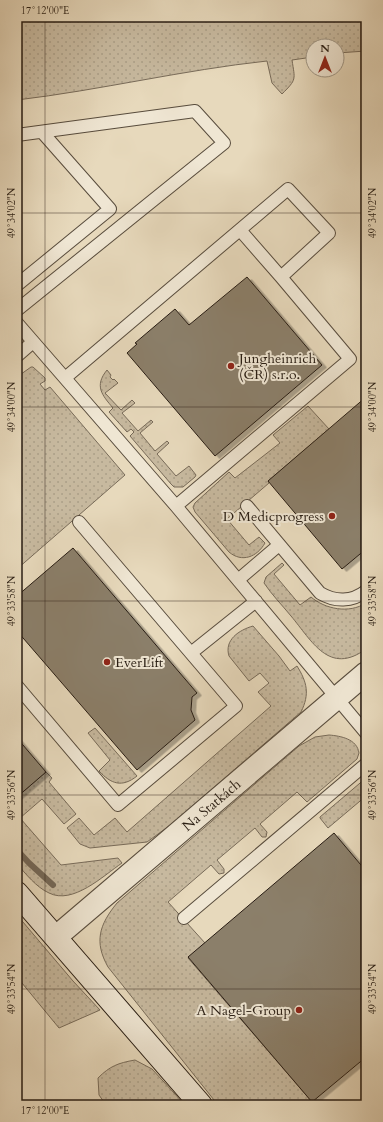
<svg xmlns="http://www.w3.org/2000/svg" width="383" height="1122" viewBox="0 0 383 1122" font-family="Cardo,serif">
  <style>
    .green { fill: url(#green-dots); stroke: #786b59 }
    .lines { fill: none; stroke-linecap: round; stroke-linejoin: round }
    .stream { stroke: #746756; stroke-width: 6 }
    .building { fill: #8b7f6b; stroke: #281d13; filter: url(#shadow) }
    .service-casing { stroke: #584c3d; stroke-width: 14 }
    .minor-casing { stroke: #584c3d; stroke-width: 24 }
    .secondary-casing { stroke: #281d13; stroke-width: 24 }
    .service { stroke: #efe6d3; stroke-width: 12 }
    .minor { stroke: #efe6d3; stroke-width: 22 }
    .secondary { stroke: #efe6d3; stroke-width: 22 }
    .ticks { fill: none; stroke: #281d13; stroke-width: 1; stroke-opacity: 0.45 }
    .poi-dot { fill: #8f2418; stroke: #efe6d3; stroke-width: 1.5 }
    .labels { text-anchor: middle; stroke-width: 4; stroke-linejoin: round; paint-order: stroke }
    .poi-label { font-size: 14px; fill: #281d13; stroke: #efe6d3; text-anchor: start }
    .street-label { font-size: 14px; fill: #281d13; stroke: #efe6d3 }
    .neatline { fill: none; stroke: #281d13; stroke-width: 1.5 }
    .ticks-label { font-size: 10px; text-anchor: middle; fill: #281d13 }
  </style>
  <defs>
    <pattern id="green-dots" width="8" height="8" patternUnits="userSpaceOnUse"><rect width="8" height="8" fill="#c7b99f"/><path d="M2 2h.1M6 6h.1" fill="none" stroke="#ab9f88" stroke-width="1.8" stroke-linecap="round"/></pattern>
    <filter id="shadow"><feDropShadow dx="4.5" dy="2.5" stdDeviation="0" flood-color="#0004"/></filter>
  </defs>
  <rect width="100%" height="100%" fill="#e7d9bc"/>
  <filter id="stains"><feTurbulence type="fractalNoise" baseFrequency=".005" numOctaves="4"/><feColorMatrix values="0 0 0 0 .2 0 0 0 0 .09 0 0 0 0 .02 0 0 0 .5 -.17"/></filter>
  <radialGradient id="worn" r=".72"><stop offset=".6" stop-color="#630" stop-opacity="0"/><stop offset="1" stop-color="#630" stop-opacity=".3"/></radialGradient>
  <path class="green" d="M17 17H366V51L337 53V46H313V57L292 60C295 80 297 79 282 94L272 83 267 61C183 70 101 90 17 100Z
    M31 367H33L45 378V381L40 384 45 390 50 387 125 475 17 569V377Z
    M107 370 111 375 110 377 113 380 114 379 118 383 105 393 121 410 132 400 135 403 122 413 138 431 151 420 153 422 140 433 155 451 167 441 169 443 157 454 176 476 189 466 196 475 195 477 183 487H174L171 484 130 436 134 432 131 429 127 432 109 412 113 408C102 395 94 386 107 370Z
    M308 406 329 429 268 481 269 483 227 519 249 545 259 537 265 543C257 557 242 563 229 552L195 512 193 507 195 503 229 472 235 478 280 443 273 435Z
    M282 563 284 565 274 574 300 605 311 597C325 609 349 614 366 603V649C329 676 312 641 291 616 282 605 272 595 264 583L266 577Z
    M253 626 279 656 290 671 297 666C307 682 310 694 301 712L169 826 147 842 90 848 80 844 67 828 79 818 94 835 115 818 127 832 271 706 258 692 269 683 260 673 249 681 229 656C224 640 239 630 253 626Z
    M95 728 137 776C122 788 111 784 99 771L110 760 88 733Z
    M329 735C341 736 357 739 359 753L357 759 307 802 297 792 260 824 267 832 266 837H262L255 828 217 860 224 869V873L219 874 211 865 168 902 205 943 188 958 312 1102 309 1105H218L108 967C94 942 99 925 117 903L299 746 315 737Z
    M46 772 52 778 49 782 76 814 64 824 42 799 20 818 61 865 118 858 122 863C103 876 73 905 49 893 36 887 26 874 17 864V797Z
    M366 778V796L328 828 320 818V817Z
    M17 915 73 981 100 1010 59 1028 17 977Z
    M135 1060 152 1069 185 1105H106L99 1095 98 1078C110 1066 118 1063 135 1060Z"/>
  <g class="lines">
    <path class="stream" d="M17 850 29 863 53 885"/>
  </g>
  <path class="building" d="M247 277 322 365 215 456 127 353 137 344 135 343 175 309 189 325Z
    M366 397V549L342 569 268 481Z
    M73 548 197 693 192 697 191 710 195 720 137 770 17 631V596Z
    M17 738 46 772 17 797Z
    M334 833 366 871V1057L312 1102 188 957Z"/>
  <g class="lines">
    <defs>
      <path id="service" d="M17 135 195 111 224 143 17 310
        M17 285 110 209 42 132
        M17 323 176 506 366 733
        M17 356 33 342
        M65 378 288 189 329 233 281 277
        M176 506 350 359 281 277 240 230
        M247 506 320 593C335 602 352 602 366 591
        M238 580 279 545
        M191 653 256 601
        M17 686 118 805 236 706 79 522
        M184 918 366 764"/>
      <g id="minor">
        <path id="s1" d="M56 937 366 673"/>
      </g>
      <path id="secondary" d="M17 893 201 1105"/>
    </defs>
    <use href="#service" class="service-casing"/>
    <use href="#minor" class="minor-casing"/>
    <use href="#secondary" class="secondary-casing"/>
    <use href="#service" class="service"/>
    <use href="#minor" class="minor"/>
    <use href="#secondary" class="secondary"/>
  </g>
  <path class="ticks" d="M45 17V1105M361 17V1105M17 19H366M17 213H366M17 407H366M17 601H366M17 795H366M17 989H366"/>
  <g class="poi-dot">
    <circle cx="231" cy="366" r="4"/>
    <circle cx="332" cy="516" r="4"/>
    <circle cx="107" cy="662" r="4"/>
    <circle cx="299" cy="1010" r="4"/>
  </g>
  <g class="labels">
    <g class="poi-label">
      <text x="239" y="363">Jungheinrich<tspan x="239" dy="16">(ČR) s.r.o.</tspan></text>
      <text x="324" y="521" text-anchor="end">D Medicprogress</text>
      <text x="115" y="667">EverLift</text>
      <text x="291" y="1015" text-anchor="end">A Nagel-Group</text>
    </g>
    <g class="street-label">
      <text dy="5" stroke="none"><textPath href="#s1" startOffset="204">Na Statkách</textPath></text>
    </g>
  </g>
  <rect width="383" height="1122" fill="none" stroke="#e7d9bc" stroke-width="44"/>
  <g transform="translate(325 58)"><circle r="19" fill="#efe6d3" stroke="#9f9686"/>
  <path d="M0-3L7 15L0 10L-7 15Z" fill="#8f2418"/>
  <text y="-6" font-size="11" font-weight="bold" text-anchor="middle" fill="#281d13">N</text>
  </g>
  <rect x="22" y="22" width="339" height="1078" class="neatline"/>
  <g class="ticks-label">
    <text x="45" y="14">17°12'00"E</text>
    <text transform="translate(11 213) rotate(-90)" y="4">49°34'02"N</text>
    <text transform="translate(372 213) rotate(-90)" y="4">49°34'02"N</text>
    <text transform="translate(11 407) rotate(-90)" y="4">49°34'00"N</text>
    <text transform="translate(372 407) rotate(-90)" y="4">49°34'00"N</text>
    <text transform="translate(11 601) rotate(-90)" y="4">49°33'58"N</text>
    <text transform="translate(372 601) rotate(-90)" y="4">49°33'58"N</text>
    <text transform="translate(11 795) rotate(-90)" y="4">49°33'56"N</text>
    <text transform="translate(372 795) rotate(-90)" y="4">49°33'56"N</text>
    <text transform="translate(11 989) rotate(-90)" y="4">49°33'54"N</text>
    <text transform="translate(372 989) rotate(-90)" y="4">49°33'54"N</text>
    <text x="45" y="1114">17°12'00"E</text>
  </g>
  <rect width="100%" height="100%" filter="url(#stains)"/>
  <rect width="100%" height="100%" fill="url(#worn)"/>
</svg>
